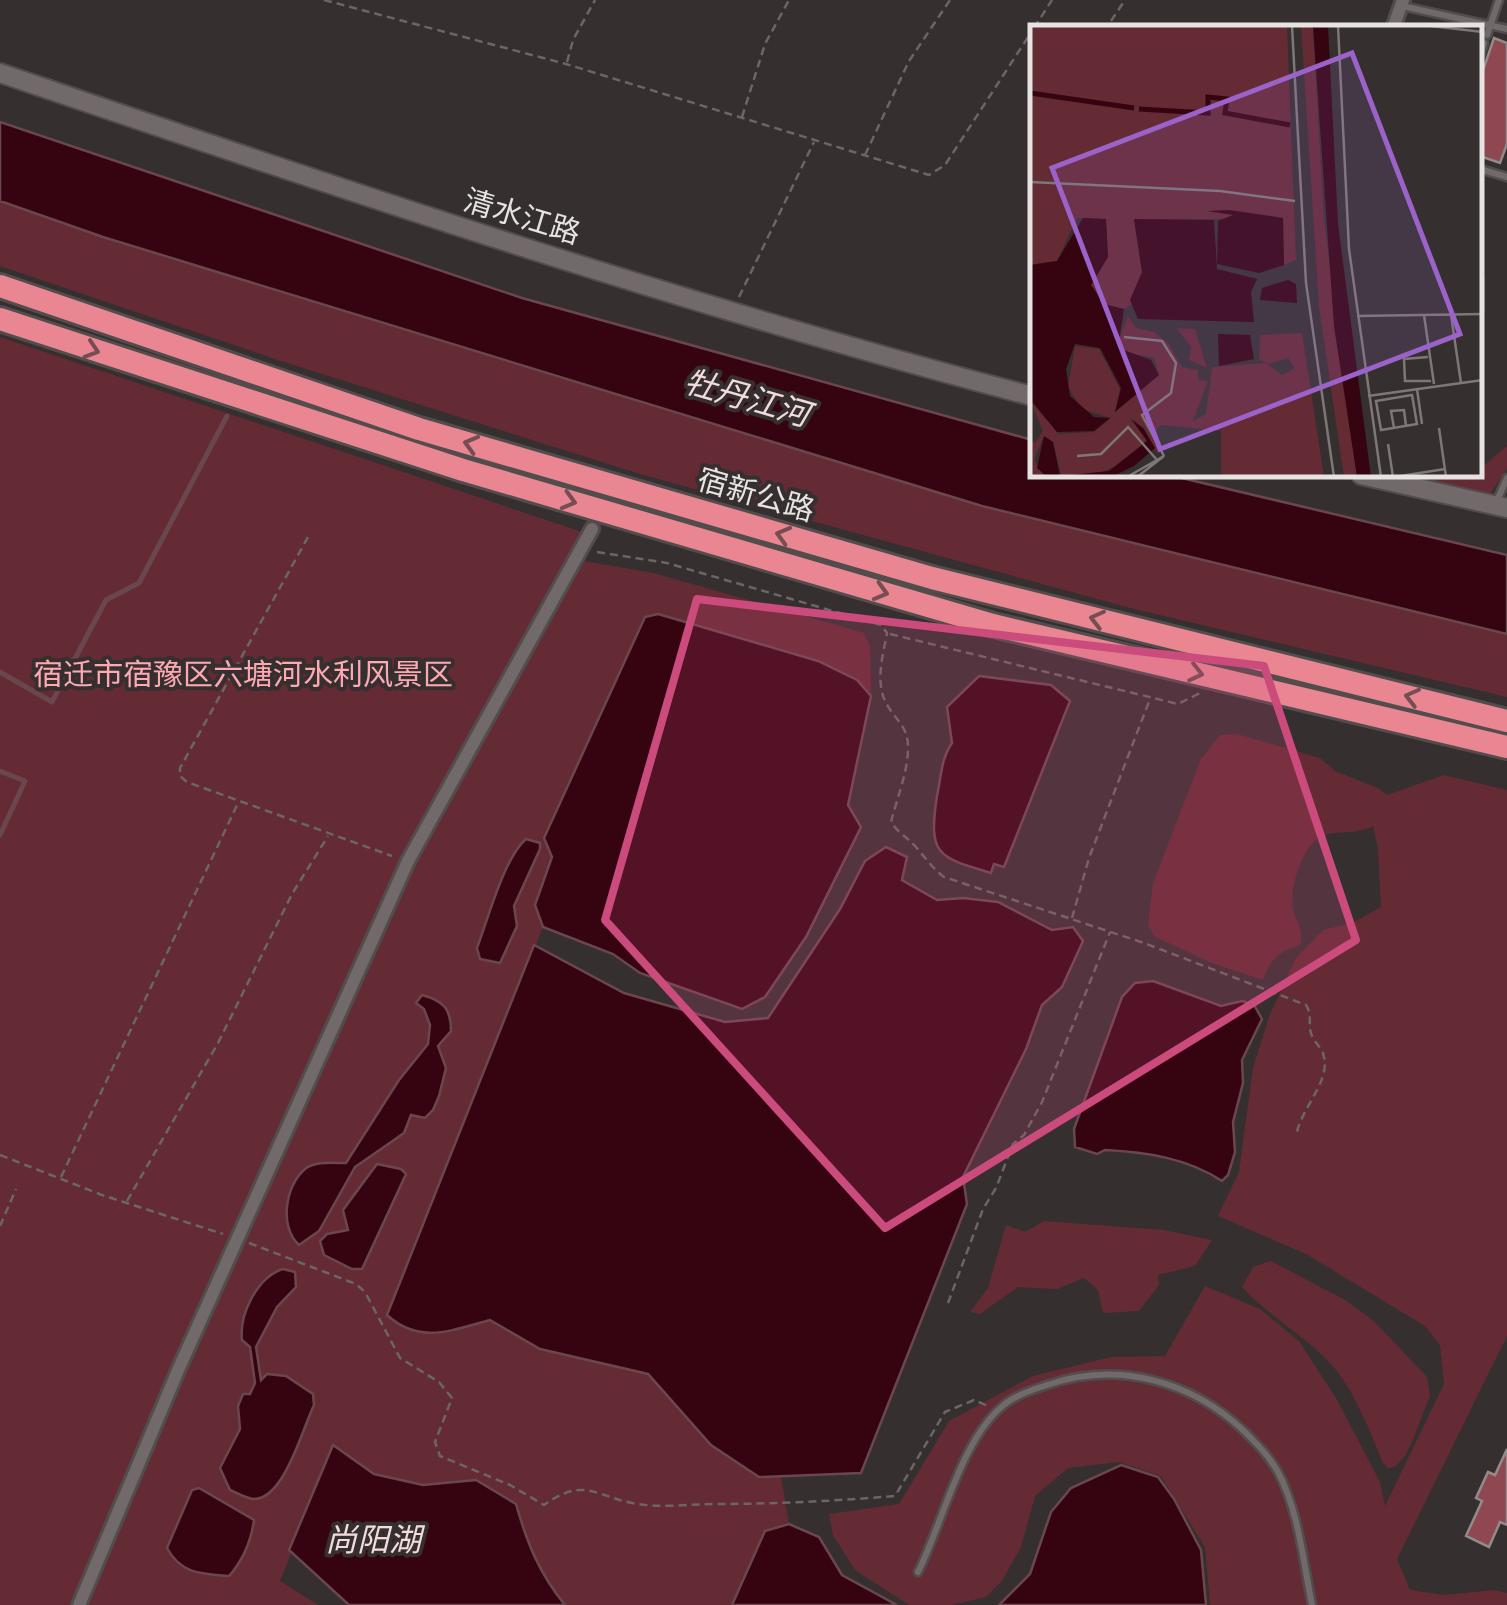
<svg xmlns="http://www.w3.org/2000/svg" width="1507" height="1605" viewBox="0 0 1507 1605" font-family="Overpass,'Noto Sans SC',sans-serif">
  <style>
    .green { fill: #642b34 }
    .water { fill: #350410; stroke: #6a474f; stroke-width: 2.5 }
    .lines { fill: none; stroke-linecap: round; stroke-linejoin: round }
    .stream { stroke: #6a474f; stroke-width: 5 }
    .building { fill: #8f4851; stroke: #938a8a; stroke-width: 2.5 }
    .lane-casing { stroke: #524c4c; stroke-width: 11 }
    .street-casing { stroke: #524c4c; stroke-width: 18 }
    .secondary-casing { stroke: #524c4c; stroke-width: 22 }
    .highway-casing { stroke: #524c4c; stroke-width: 28 }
    .path { stroke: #6b6565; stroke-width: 2.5; stroke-dasharray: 8 5; stroke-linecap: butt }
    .lane { stroke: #71696a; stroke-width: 6 }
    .street { stroke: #71696a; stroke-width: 12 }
    .secondary { stroke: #71696a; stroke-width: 18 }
    .highway { stroke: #e98692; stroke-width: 22 }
    .oneway { stroke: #754d52 }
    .marked { fill: #cb4b7d; fill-opacity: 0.2; stroke: #cb4b7d; stroke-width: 8; stroke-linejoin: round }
    .labels { text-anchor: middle; stroke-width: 8; stroke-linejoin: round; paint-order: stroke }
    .street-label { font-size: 30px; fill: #e7e3e3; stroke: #362f2f }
    .park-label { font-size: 30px; fill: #fea8b2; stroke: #362f2f }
    .water-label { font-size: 32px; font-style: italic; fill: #f2dbdd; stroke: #362f2f }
    .inset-river { fill: none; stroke: #350410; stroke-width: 5 }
    .inset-road { fill: none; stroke: #7d7777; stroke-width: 2.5 }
    .view { fill: #9b63ca; fill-opacity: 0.15; stroke: #9b63ca; stroke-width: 5 }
    .inset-edge { fill: none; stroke: #e7e3e3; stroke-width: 5 }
  </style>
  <rect width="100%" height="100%" fill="#362f2f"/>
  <path class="green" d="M0 201 103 237 732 430 1242 570 1507 634V697L1130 608 640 474 281 361 0 266Z
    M0 337 597 537 584 561 654 573 864 633 870 646 871 696 857 680 818 661 659 614 645 617 535 905 543 927 387 1315 449 1332 490 1320 540 1349 648 1374 711 1446 759 1477 781 1476 789 1524 765 1531 732 1605H565C539 1573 527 1543 516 1504L476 1480 423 1485 374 1474 334 1446 280 1581 318 1605H0Z
    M1507 446V469L1490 494 1397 475H1480V469Z
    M1237 734 1320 758 1335 771 1378 788 1387 795 1444 775 1507 790V1336L1397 1559 1410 1590 1445 1595 1494 1590 1507 1593V1605H1210L1205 1547 1161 1476 1119 1462 1068 1468 1035 1496 1021 1547 1002 1581 986 1597 951 1605H909L855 1570 833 1535 829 1514 899 1504 949 1421 1033 1376 1111 1357 1165 1356 1205 1286 1260 1309 1299 1341 1336 1398 1380 1482 1385 1506 1444 1384 1440 1345 1425 1326 1306 1254 1218 1216 1239 1172 1253 1068 1270 1014 1296 958 1323 930 1352 923 1381 907 1378 849 1373 826C1355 836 1336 829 1320 837 1302 847 1289 889 1293 908 1296 923 1305 930 1300 945 1279 952 1270 959 1263 980L1209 962 1154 936 1148 925 1153 883 1201 759 1220 735Z
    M1044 1221 1164 1230 1212 1240 1195 1266 1158 1275 1159 1285 1139 1311 1103 1313 1098 1290 1084 1278 1057 1289 1018 1287 980 1314 970 1312 988 1288 1006 1225 1025 1232Z
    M1271 1261 1345 1300 1374 1321 1427 1377 1430 1396 1412 1442 1405 1456 1395 1467 1388 1468 1383 1463C1370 1432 1357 1397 1337 1371 1310 1338 1270 1318 1242 1287L1253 1267Z"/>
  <path class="water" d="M0 122 522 298 1032 440V475H1169L1507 555V634L982 506 103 237 0 201Z
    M658 614 818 661 857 680 871 696 848 805 861 827 806 937 765 997 742 1009 640 973 613 954 543 927 535 905 552 857 544 838 645 617Z
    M979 676 1051 685 1070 701 1004 867 994 864 991 873C937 857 928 855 937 796 941 777 941 759 952 743L947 707Z
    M526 839 540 843V849L514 906 517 926 500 963 480 959 477 948C488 919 504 858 526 839Z
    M886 847 907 857 902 880 937 900 963 898 998 902 1052 930 1073 927 1083 941 1062 987 1042 1005 1026 1049 963 1177 967 1204 861 1473 759 1477 711 1445 648 1374 540 1349 490 1320C452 1330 420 1345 387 1315L534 945 624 993 725 1022 768 1018 840 909 865 861Z
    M1153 981 1221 1006 1242 1001 1254 1005 1262 1019 1242 1060 1243 1083 1233 1122 1235 1152 1228 1175 1222 1181C1187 1158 1146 1152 1105 1150L1097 1154 1075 1147 1074 1129 1122 997 1135 983Z
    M422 995C444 1001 451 1009 451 1031L438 1046 446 1068 439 1096 433 1110 425 1118 411 1115 404 1133 355 1167 319 1231 299 1245C279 1227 285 1186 305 1169 315 1161 333 1163 346 1163L399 1080 428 1044 430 1025 424 1009 416 1003Z
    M377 1164 401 1169 406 1174 362 1269H352L324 1255 320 1241 327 1234 348 1230 343 1210Z
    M283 1269 295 1272 296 1287 277 1307 256 1347 261 1380 267 1374 286 1376 313 1394 314 1405C302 1430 284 1499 254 1499 247 1499 237 1493 230 1490L220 1468 240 1429 238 1406 243 1394H250L255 1383 250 1347 242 1340C239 1315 257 1277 283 1269Z
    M333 1445 374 1474 423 1485 476 1480 516 1504C527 1543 539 1573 565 1605H349L289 1550Z
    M1121 1465 1158 1477 1174 1499 1201 1550 1206 1605H999L1030 1574 1051 1512 1071 1488Z
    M199 1488 254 1520C251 1542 243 1560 229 1576 201 1574 181 1574 167 1548L192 1490Z
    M789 1524 819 1537 842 1575 897 1605H732L765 1531Z"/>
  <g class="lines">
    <path class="stream" d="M0 672 52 702 106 600 139 583 227 416
      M0 771 25 781 0 835"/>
  </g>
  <path class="building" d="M1494 38 1507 43V144L1500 163 1480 156V79Z
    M1507 1449V1525L1500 1522 1489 1547 1466 1536 1482 1501 1476 1498 1488 1472 1495 1475Z"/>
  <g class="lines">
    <defs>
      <path id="lane" d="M1402 6 1507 29
        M1487 35 1499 0
        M1480 56 1484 43
        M1480 169 1507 177
        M1495 505 1507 478
        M918 1572C943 1523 961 1438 1005 1404 1016 1395 1034 1389 1047 1385 1117 1361 1190 1380 1244 1431 1257 1444 1269 1456 1278 1472 1299 1512 1303 1561 1312 1605"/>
      <path id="street" d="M1393 28 1403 0
        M79 1605 179 1368 408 861 592 529"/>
      <path id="secondary" d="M0 73C341 189 683 305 1032 396
        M1361 475 1507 508"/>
      <path id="highway" d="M0 286 419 429 932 578 1507 721
        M0 319 463 470 993 625 1507 747"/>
    </defs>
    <use href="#lane" class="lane-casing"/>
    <use href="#street" class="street-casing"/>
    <use href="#secondary" class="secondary-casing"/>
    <use href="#highway" class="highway-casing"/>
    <path class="path" d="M324 0 566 64 929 175 945 165 1032 31
      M1111 21 1125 0
      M1034 28 1052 0
      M567 62 573 40 595 0
      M742 117 765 44 789 0
      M865 155 909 61 950 0
      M739 297 814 142
      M308 537 180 768V776L187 782 392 856
      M597 552 667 563 881 625 887 633C883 655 875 682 886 703 892 715 904 724 907 737 912 763 897 797 891 822 898 833 907 837 915 846 925 857 932 868 944 877L1144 943 1306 1005C1313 1016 1307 1025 1312 1036 1315 1043 1323 1049 1324 1057 1330 1081 1302 1108 1297 1132
      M890 634 1178 704 1200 693
      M1072 918 1089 858 1150 699
      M0 1155 102 1195 223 1234
      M61 1177 239 801
      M127 1201 218 1043 292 894 328 836
      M0 1226 16 1189
      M249 1243 356 1284 365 1292 400 1358 439 1382 452 1398 435 1442 440 1456 510 1485 544 1505C586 1475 596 1498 638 1504 664 1508 691 1504 716 1504 776 1504 835 1501 895 1496L945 1412 974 1400 988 1406
      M948 1303 983 1209 996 1188 1013 1144 1024 1135 1042 1102 1110 932"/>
    <use href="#lane" class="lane"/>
    <use href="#street" class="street"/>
    <use href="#secondary" class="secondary"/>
    <use href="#highway" class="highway"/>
  </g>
  <defs><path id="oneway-chevron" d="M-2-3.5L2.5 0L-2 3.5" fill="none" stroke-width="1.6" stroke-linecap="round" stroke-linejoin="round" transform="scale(2.5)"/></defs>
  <g class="oneway">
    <use href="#oneway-chevron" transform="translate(92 350) rotate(18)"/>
    <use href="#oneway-chevron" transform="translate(471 444) rotate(-164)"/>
    <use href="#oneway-chevron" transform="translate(569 501) rotate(16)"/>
    <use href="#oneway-chevron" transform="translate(783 535) rotate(-164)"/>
    <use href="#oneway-chevron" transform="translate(881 592) rotate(16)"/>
    <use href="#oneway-chevron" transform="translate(1097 619) rotate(-166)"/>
    <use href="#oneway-chevron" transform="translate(1196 673) rotate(13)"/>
    <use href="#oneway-chevron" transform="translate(1412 697) rotate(-166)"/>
  </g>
  <path class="marked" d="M697 599 1264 666 1356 940 885 1228 605 920Z"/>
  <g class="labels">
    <g class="street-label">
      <text transform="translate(522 217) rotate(17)" y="10">清水江路</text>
      <text transform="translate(756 495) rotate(16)" y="10">宿新公路</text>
    </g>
    <g class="park-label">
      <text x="243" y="685">宿迁市宿豫区六塘河水利风景区</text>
    </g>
    <g class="water-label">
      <text transform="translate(747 398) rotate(16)" y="11">牡丹江河</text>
      <text x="373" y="1551">尚阳湖</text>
    </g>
  </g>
  <g transform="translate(1030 25)">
    <rect width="452" height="452" fill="#362f2f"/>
    <path d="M0 1H257L266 235 254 240 253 193 104 195 112 247 102 279 94 284 74 280 61 260 78 232 76 194 47 193 27 236 0 240ZM271 1H283L294 195 327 452H314L289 282ZM98 291 106 303 124 307 139 319 152 342 168 345V355L178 356 163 396 176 389 182 342 236 338 252 350 265 343 258 333 238 339 229 334 230 310 272 308 294 452H191V406L131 400 126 405 133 426 127 428 114 403 99 392 117 414 99 435 66 450H31L23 417 14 411 4 435 16 452H0V415L5 418 13 406 0 376 29 409 64 407 81 393 52 384 38 362 45 321 69 324 90 364 85 387 129 350 124 333 98 328 88 318ZM146 303 165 304 177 343 159 335 161 322Z" fill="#642b34"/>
    <path d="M283 1H298L308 199 341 452H327L304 301ZM199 185 253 193 254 240 229 248 187 239 188 196 203 190 177 186ZM53 193 76 194 78 232 61 260 74 279 94 284 88 323 121 335 129 350 85 387 91 363 70 323 45 319 36 344 40 371 64 392 80 393 64 406 27 407 0 374V240L27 236ZM104 194 184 195 187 244 227 254 221 267 224 297 108 294 100 275 112 247ZM258 255 266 259 267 278 230 275 232 263ZM188 309 220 310 224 334 189 341ZM102 395 113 403 125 423 104 441 81 452H17L7 443 14 411 23 417 30 451 79 446 117 416Z" fill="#350410"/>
    <path class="inset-river" d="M0 68 104 83M109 84 178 88V72L197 74 195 88 260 100"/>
    <path class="inset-road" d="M262 1 276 258 304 452M308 1 319 224 351 452M401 1 453 7M0 157 190 166 265 176M453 252V287M394 290 404 359M421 290 431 358M327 291 453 289M94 312 132 316 146 338 141 368 112 390 134 431M398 332 374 334 375 356H401M387 364 392 399M382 370 387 399 351 405 346 376ZM338 371 453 355M364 403 361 386 374 385 376 401M409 403 416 452M358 419 363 452M47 431 71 429 98 402 127 435M97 452 134 431 107 452M364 452 415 444"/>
    <path class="view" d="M322 28 430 309 130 424 22 143Z"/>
    <rect width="452" height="452" class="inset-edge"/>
  </g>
</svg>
